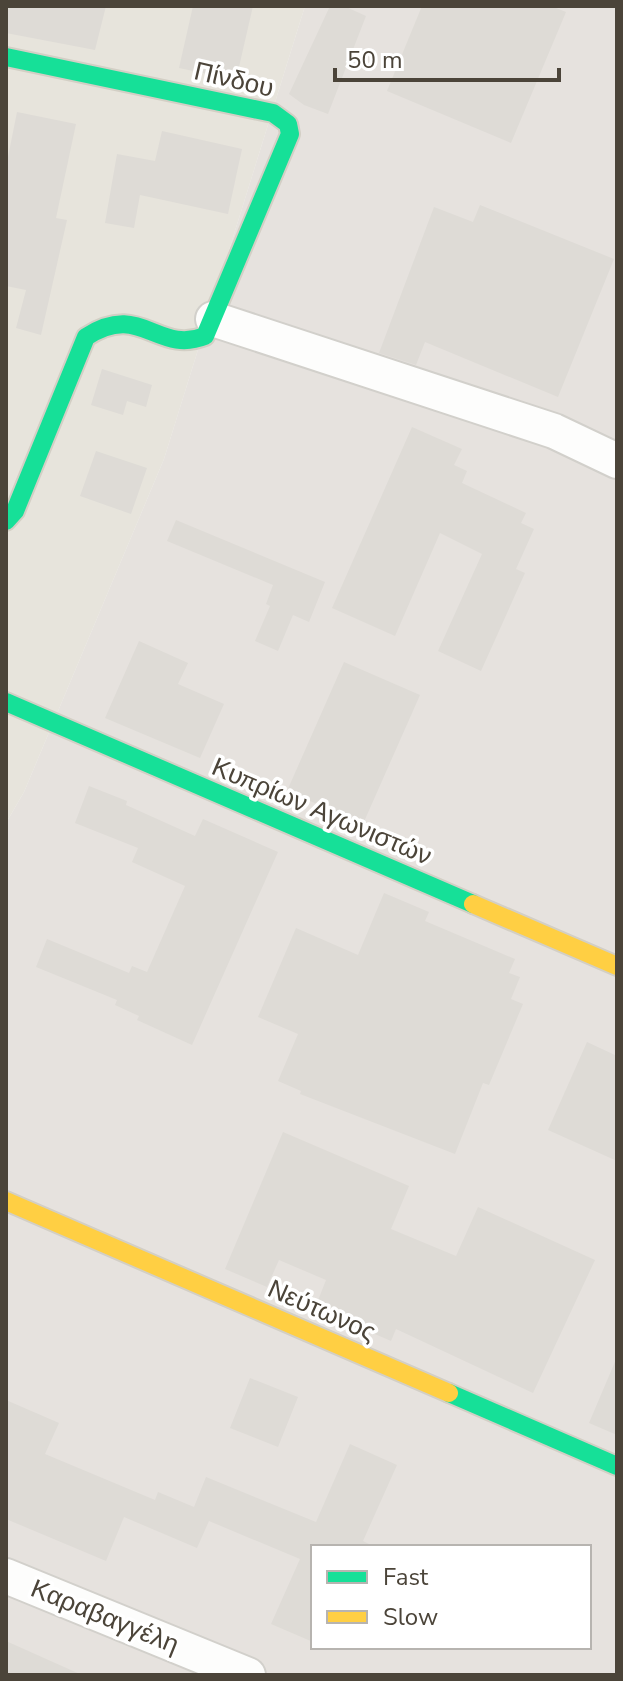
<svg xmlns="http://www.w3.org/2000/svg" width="623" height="1681" viewBox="0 0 623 1681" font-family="'Nunito Sans',sans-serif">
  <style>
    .residential { fill: #e7e4dc }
    .industrial { fill: #e6e2de; fill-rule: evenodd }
    .building { fill: #dedbd6 }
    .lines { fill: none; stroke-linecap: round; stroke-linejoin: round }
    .street-casing { stroke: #d2d0cb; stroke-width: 38 }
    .fast-casing { stroke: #d3cfc5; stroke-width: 22 }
    .slow-casing { stroke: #d3cfc5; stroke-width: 22 }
    .street { stroke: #fdfdfc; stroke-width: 34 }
    .fast { stroke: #16e098; stroke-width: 18 }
    .slow { stroke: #ffcf43; stroke-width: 18 }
    .labels { text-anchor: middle; stroke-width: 7; stroke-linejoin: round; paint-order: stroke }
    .street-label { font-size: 26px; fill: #4b4439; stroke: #fff }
  </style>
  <rect width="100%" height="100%" fill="#f4f2ee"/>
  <path class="residential" d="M6 6H305L164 459 24 792 6 823Z"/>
  <path class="industrial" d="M305 6H617V1675H6V823L24 792 164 459ZM313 1547H589V1647H313Z"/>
  <path class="building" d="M6 6H106L95 50 6 33Z
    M193 6H253L236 80 179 68Z
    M330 6H344L366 16 328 114 304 105 289 94Z
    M422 6H551L566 12 511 143 387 91Z
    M17 112 76 124 56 218 67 220 41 335 16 328 26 290 6 286V167Z
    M162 131 242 149 228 214 140 195 134 228 105 223 117 154 155 161Z
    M480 205 614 259 558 397 425 342 416 365 379 353 434 207 473 222Z
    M102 369 152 385 146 407 127 401 123 415 91 405Z
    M412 427 462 449 454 465 467 471 462 483 526 513 521 523 534 529 516 569 525 573 481 671 438 651 482 554 440 533 395 636 332 608Z
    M96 451 147 468 131 514 80 496Z
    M176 520 325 582 309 622 293 615 278 651 255 641 270 606 266 604 273 585 167 541Z
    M139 641 188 663 178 684 224 704 200 758 105 718Z
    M344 662 420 695 363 824 287 791Z
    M89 786 127 801 126 805 195 836 203 819 278 852 192 1045 137 1020 139 1016 115 1005 117 1000 36 967 47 939 129 973 132 966 147 972 185 886 132 862 138 848 75 823Z
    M384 893 429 912 425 921 515 959 509 973 520 977 511 999 523 1004 489 1085 483 1083 455 1154 300 1094 301 1091 278 1081 298 1034 258 1017 296 928 358 955Z
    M587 1042 617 1056V1161L548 1130Z
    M283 1132 409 1186 391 1229 456 1256 478 1207 595 1260 533 1393 396 1329 391 1341 315 1308 326 1280 279 1260 267 1287 225 1269Z
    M617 1357V1435L589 1423Z
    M250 1378 298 1397 278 1447 230 1428Z
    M6 1400 59 1423 45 1454 155 1500 158 1492 194 1507 206 1477 316 1522 350 1444 397 1465 363 1541 375 1547H313V1642L271 1624 300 1559 209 1521 197 1548 124 1517 106 1561 6 1519Z
    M6 1641 82 1675H6Z"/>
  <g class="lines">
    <defs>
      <path id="street" d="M213 319 554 431 617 461
        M6 1576 248 1675"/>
      <path id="fast" d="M6 57 273 113 288 124 290 134 205 336C157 355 141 301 86 337L15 511 6 521
        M6 702 473 904
        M449 1393 617 1466"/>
      <path id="slow" d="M473 904 617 966
        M6 1201 449 1393"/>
    </defs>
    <use href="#street" class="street-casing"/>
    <use href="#fast" class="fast-casing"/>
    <use href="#slow" class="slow-casing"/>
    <use href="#street" class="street"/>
    <use href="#fast" class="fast"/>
    <use href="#slow" class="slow"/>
  </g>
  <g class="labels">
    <g class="street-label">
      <text transform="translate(234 79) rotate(13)" y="9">Πίνδου</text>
      <text transform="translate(322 811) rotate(23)" y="9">Κυπρίων Αγωνιστών</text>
      <text transform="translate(322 1310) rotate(24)" y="9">Νεύτωνος</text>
      <text transform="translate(105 1616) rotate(22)" y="9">Καραβαγγέλη</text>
    </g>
  </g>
  <rect width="623" height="1681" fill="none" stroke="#4b4439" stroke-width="16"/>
  <rect x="311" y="1545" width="280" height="104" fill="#ffffff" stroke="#b7b4b0" stroke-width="2"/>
  <rect x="327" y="1571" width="40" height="12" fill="#16e098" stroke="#b7b4b0" stroke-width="2"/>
  <text x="383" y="1585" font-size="24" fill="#4b4439">Fast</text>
  <rect x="327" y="1611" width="40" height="12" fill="#ffcf43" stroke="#b7b4b0" stroke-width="2"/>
  <text x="383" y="1625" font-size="24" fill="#4b4439">Slow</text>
  <path d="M335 68v12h224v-12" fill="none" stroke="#4b4439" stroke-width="4"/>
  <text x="347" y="68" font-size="24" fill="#4b4439" stroke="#ffffff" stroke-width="6" paint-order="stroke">50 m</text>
</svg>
